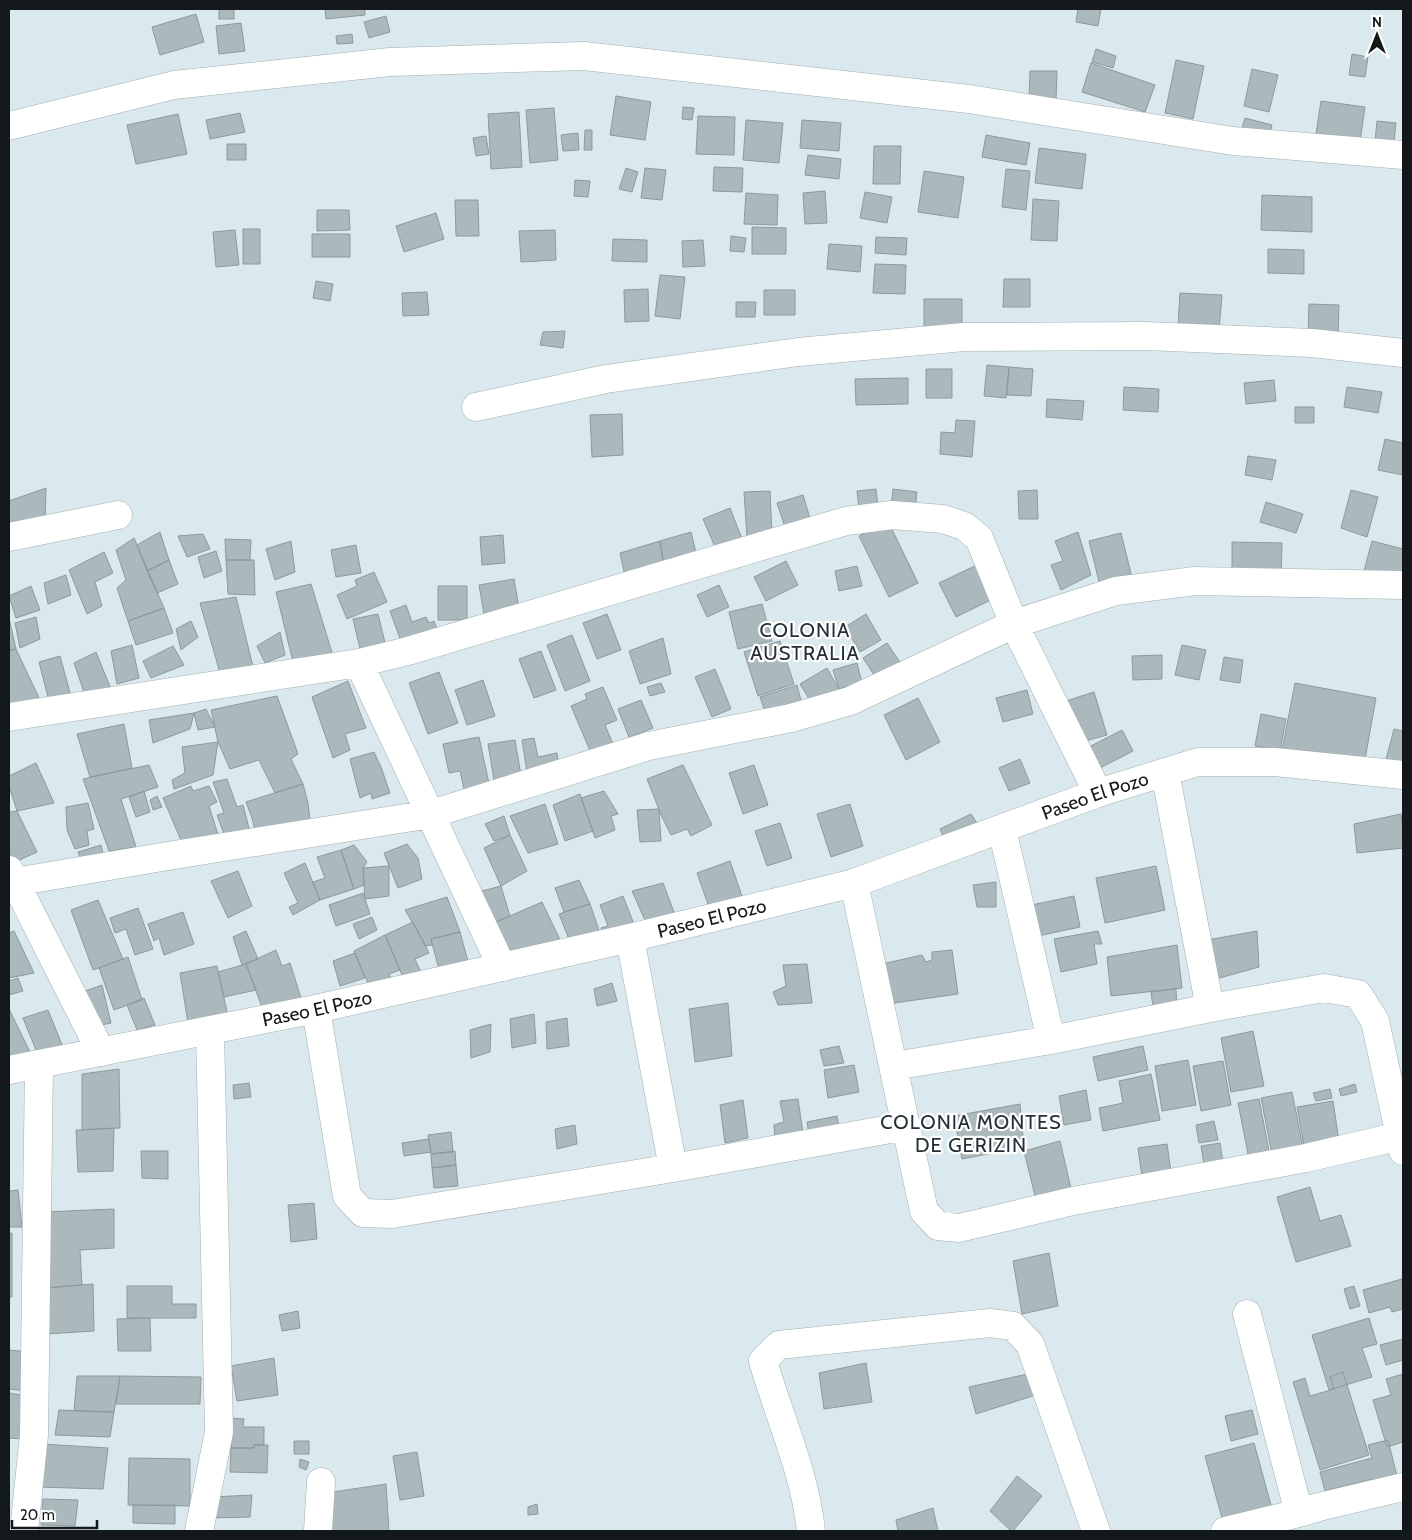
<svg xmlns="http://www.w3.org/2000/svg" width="1412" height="1540" viewBox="0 0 1412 1540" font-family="Cabin,sans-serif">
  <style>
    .building { fill: #abb9bd; stroke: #8c9a9e }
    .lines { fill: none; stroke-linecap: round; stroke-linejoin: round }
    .street-casing { stroke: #a2afb3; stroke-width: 29 }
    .secondary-casing { stroke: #a2afb3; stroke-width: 29 }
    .street { stroke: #fff; stroke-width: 28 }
    .secondary { stroke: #fff; stroke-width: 28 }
    .labels { text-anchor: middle; stroke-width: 4.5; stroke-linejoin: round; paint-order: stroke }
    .street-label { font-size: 19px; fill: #13181a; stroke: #fff }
    .neighbourhood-label { font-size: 20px; letter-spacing: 1px; fill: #243033; stroke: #fff }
  </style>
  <rect width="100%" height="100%" fill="#dae9ed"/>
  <path class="building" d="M219 9H234V19H219Z
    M325 9H365V15L326 19Z
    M1078 9H1101L1098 26 1076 22Z
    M196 14 204 42 160 55 152 27Z
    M386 16 390 32 369 38 364 22Z
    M241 23 245 51 219 54 216 26Z
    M352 34 353 43 337 44 336 36Z
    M1096 49 1116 56 1113 68 1092 62Z
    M1352 54 1368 57 1365 77 1349 75Z
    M1176 60 1204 66 1193 119 1165 113Z
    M1091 63 1155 85 1145 112 1082 92Z
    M1252 69 1278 75 1269 112 1244 106Z
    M1030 71H1057L1056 100 1029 99Z
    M616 96 651 102 645 140 610 135Z
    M1321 101 1365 107 1360 141 1316 134Z
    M683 107 694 108 692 120 682 119Z
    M554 108 558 160 530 163 526 110Z
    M519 112 522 167 491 169 488 114Z
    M240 113 245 132 210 139 206 120Z
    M178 114 187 154 136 164 127 125Z
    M698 116 735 117 734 155 696 154Z
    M1245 118 1272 125 1268 142 1240 135Z
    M746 120 783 123 779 163 743 160Z
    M802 120 841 123 839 151 800 148Z
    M1377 121 1396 123 1394 142 1375 141Z
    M585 130H592V150H584Z
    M578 133 579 150 563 151 561 135Z
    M986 135 1030 143 1026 165 982 157Z
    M486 136 489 154 476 156 473 138Z
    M227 144H246V160H227Z
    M874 146H901L900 184H873Z
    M1039 148 1086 154 1082 189 1035 183Z
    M808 155 841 159 839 179 805 175Z
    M714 167 743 168 742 192 713 191Z
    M626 168 638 172 632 192 619 189Z
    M645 168 666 170 662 200 641 198Z
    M1006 169 1030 171 1026 210 1002 207Z
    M924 171 964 177 958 218 918 212Z
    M575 180 590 181 588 197 574 196Z
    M825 191 827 223 805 224 803 193Z
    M865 192 892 197 887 223 860 218Z
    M746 193 778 195 777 225 744 224Z
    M1262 195 1312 197V232L1261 230Z
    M1033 199 1059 201 1057 241 1031 240Z
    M455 200H478L479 236H456Z
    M317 210H349L350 230 317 231Z
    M436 213 444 239 404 252 396 226Z
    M752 227 786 228V254H752Z
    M243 229H260V264H243Z
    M235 230 239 265 216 267 213 232Z
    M555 230 556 260 521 262 519 231Z
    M312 234H350V257H312Z
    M731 236 746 238 744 252 730 251Z
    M876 237 907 238 906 255 875 253Z
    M613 239 647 240V262L612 261Z
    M703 240 705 266 683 267 682 241Z
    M829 244 862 246 860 272 827 269Z
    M1268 249 1304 250V274L1268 273Z
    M875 264 906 265 905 294 873 293Z
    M660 275 685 277 680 319 655 316Z
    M1004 279H1030V307H1003Z
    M316 281 333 284 330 301 313 298Z
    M648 289 649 321 625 322 624 290Z
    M764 290H795V315H764Z
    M427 292 429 315 403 316 402 293Z
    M1180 293 1222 295 1219 330 1178 327Z
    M924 299H962V336H924Z
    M736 302H756L755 317H736Z
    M1309 304 1339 305 1338 336H1308Z
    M565 331 563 348 540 345 543 332Z
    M987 365 1009 367 1006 398 984 396Z
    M1009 367 1033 369 1031 396 1007 395Z
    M926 369H952V398H926Z
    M908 378V404L856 405 855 379Z
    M1274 380 1276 401 1246 404 1244 383Z
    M1124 387 1159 389 1158 412 1123 410Z
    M1347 387 1382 392 1378 413 1344 407Z
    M1047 399 1084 401 1082 420 1046 417Z
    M1295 407H1314V423H1295Z
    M622 414 623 455 592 457 590 415Z
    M956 420 975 421 972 457 940 454 941 432 955 433Z
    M1385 439 1403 443V475L1378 470Z
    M1248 456 1276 460 1272 480 1245 475Z
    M46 488 45 528 9 533V501Z
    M876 489 879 515 860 517 857 491Z
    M893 489 917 492 915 513 891 510Z
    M1037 490 1038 519H1019L1018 491Z
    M1351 490 1378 497 1367 537 1341 528Z
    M770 491 772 535 747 536 744 492Z
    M803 495 813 528 788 536 777 503Z
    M1266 502 1303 514 1296 533 1260 522Z
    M730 508 744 544 718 554 703 519Z
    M888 521 918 583 889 597 859 536Z
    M160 532 169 560 147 571 137 545Z
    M691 532 698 561 665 572 660 541Z
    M1078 532 1091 575 1061 590 1051 565 1063 561 1055 541Z
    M1121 533 1133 582 1101 590 1089 541Z
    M203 534 210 549 187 557 178 536Z
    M503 535 505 563 482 565 480 537Z
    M134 538 164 608 128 621 117 588 126 580 116 550Z
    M225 539 251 540 250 560H226Z
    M291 541 295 572 275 580 266 549Z
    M660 541 665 572 626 581 620 553Z
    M1372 541 1403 549V568L1399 580 1364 571Z
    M1232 542 1282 543 1281 576 1232 575Z
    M356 545 361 573 336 577 331 550Z
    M216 551 222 571 204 578 198 557Z
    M104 552 113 573 95 582 102 606 87 614 69 570Z
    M169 560 178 584 157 593 147 571Z
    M226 560H254L255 595 228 594Z
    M786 561 798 585 766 601 754 577Z
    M981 563 997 597 956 617 939 583Z
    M857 566 862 586 839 591 835 571Z
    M374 572 387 602 347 619 337 595 357 586 355 580Z
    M66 575 71 595 48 604 44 583Z
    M514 579 520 614 485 620 479 585Z
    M311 584 333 656 294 666 276 592Z
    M719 585 729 607 707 617 697 595Z
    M31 586 40 610 16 618 9 596Z
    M438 586H467V620H438Z
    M236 597 255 675 222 680 200 603Z
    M762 604 772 641 738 649 729 612Z
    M406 605 412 622 426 617 429 623 434 621 439 634 403 647 390 611Z
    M164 608 173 633 136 645 128 621Z
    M378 614 387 651 362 657 353 619Z
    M607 614 621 650 597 659 583 623Z
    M866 614 881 640 860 652 845 627Z
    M36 617 40 639 20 648 15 623Z
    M9 618 16 649 9 650Z
    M191 621 198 637 181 650 176 629Z
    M280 632 285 655 265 663 257 646Z
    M572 635 590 681 565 691 547 645Z
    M663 638 671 674 640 684 629 651Z
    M780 641 794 684 758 696 744 652Z
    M887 643 904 668 880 684 863 658Z
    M132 645 139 678 117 684 111 651Z
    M1182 645 1206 650 1199 680 1175 675Z
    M173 646 184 665 151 678 143 661Z
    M16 649 41 702 9 710V651Z
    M541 651 556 690 534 698 519 659Z
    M96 652 111 689 86 698 74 663Z
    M1162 655V679L1133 680 1132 656Z
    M60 656 72 700 50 705 39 662Z
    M1224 657 1243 660 1240 683 1220 680Z
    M857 663 862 683 839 689 833 670Z
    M827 668 840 691 814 707 800 684Z
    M715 669 731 709 712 717 695 677Z
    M439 672 458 723 428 734 409 683Z
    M483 680 495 716 467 725 455 690Z
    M348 681 366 728 345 734 350 750 333 758 312 697Z
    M661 683 665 692 650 696 647 687Z
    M1295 683 1376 698 1364 765 1282 750Z
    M797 685 804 712 768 720 760 697Z
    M603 687 617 720 605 725 616 751 594 760 571 706 587 699 585 694Z
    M1027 690 1033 714 1003 722 996 698Z
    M1094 692 1107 735 1078 743 1066 701Z
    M277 696 298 754 291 759 303 784 275 793 259 760 230 769 218 742 211 710Z
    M918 698 940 742 906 760 884 715Z
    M641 700 653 728 629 737 618 709Z
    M206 709 215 727 198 730 194 713Z
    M194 713 190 729 153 743 149 720Z
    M1261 714 1286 719 1280 751 1255 746Z
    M124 724 132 768 90 777 77 734Z
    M1394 729 1403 731V770L1384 767Z
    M1122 730 1133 751 1100 768 1089 747Z
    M479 737 491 793 466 798 460 771 449 773 443 744Z
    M534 738 538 757 557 753 560 773 528 779 522 740Z
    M515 740 522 781 495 786 488 744Z
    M218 742 213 775 174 789 172 780 185 773 182 747Z
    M374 752 381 767 390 793 372 799 371 793 360 798 350 759Z
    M1020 759 1030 783 1009 791 999 768Z
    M36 763 54 803 17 811 9 786V776Z
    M149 765 158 787 121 799 136 847 109 851 83 779Z
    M683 765 712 825 691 836 687 829 671 835 662 817 647 779Z
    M754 765 768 805 743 814 729 773Z
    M227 779 237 807 243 805 252 840 228 845 217 815 224 813 213 782Z
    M303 784 308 803 311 829 257 839 252 818 246 802Z
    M191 786 193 791 209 786 217 802 209 806 221 844 186 852 163 798Z
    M144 791 150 812 136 817 129 797Z
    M604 791 618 814 611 816 615 830 595 838 581 798Z
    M580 794 593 831 565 841 553 805Z
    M157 796 162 807 153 810 150 800Z
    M88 803 94 829 87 831 89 845 75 849 67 830 66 807Z
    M545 804 558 844 528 853 510 816Z
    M850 804 863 846 831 857 817 814Z
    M659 809 661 841 640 842 637 810Z
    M17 811 37 852 13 863 9 852V812Z
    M971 814 982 831 946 842 940 829Z
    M1401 814 1403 830V848L1357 853 1354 824Z
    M504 816 510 835 494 841 485 824Z
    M780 823 792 858 767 866 755 831Z
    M510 835 527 871 501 886 484 848Z
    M407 844 418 858 422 879 398 888 384 853Z
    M101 845 104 858 84 868 78 852Z
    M354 845 367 862 363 868 364 885 354 889 341 850Z
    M341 850 354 889 320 900 313 882 325 878 317 857Z
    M730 861 743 899 710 910 697 873Z
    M305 863 320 900 293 915 289 907 298 903 284 873Z
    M389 866V896L365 899 363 868Z
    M1156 866 1165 910 1105 923 1096 878Z
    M238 871 252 906 228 918 211 881Z
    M579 880 590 904 564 912 555 888Z
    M996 882V907H977L973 885Z
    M663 883 677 920 648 927 632 891Z
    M501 886 510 916 487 926 471 894Z
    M363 893 370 914 336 926 329 905Z
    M623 896 637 932 607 941 601 928 608 926 600 905Z
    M1074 896 1080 927 1033 937 1027 906Z
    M447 897 460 932 431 939 432 945 426 946 405 910Z
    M98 900 123 959 93 970 71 910Z
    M542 902 563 946 504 964 487 926Z
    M590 904 602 939 572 947 559 914Z
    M138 908 153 949 135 955 126 929 115 933 110 918Z
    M183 912 194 944 164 955 159 938 154 941 148 924Z
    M372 917 377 930 359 939 353 924Z
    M413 922 429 953 415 959 423 977 405 982 385 935Z
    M14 931 34 973 9 978V933Z
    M246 931 258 959 242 965 233 937Z
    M1098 931 1102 944H1094L1097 964 1061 972 1054 939Z
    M1257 931 1259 967 1205 982 1202 941Z
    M460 932 470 969 441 977 431 939Z
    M385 935 400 970 389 974 395 985 371 990 354 951Z
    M1177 945 1182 988 1111 996 1107 957Z
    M276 950 282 966 290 963 302 1001 262 1007 246 964Z
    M952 950 958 994 887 1004 882 964 922 955 926 962 932 960V952Z
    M355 953 365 978 340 986 333 961Z
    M128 957 142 1000 114 1010 99 968Z
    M246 964 256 990 224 997 218 972Z
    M807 964 812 1003 778 1005 773 992 786 986 783 965Z
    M217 966 228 1016 188 1023 180 973Z
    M18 978 23 991 9 995V981Z
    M612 983 617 1001 597 1006 594 989Z
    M102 985 111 1023 91 1027 77 994Z
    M1176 989 1177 1010 1154 1014 1151 992Z
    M144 998 155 1025 137 1030 127 1005Z
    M728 1003 732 1056 695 1062 689 1009Z
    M9 1009 31 1054 9 1061Z
    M48 1010 63 1047 38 1055 23 1018Z
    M534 1014 536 1043 512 1048 510 1019Z
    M567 1018 569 1046 547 1049 546 1022Z
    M491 1024 490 1052 471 1058 470 1030Z
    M1253 1031 1264 1086 1231 1092 1221 1038Z
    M839 1046 844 1063 824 1066 820 1050Z
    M1143 1046 1148 1070 1098 1081 1093 1057Z
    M1188 1060 1196 1105 1162 1111 1155 1066Z
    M1223 1061 1231 1105 1201 1111 1193 1066Z
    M854 1065 859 1092 828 1098 824 1070Z
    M119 1069 120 1128 82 1130V1074Z
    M1151 1074 1160 1120 1103 1131 1099 1108 1123 1103 1119 1081Z
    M249 1083 251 1097 234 1099 233 1085Z
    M1355 1084 1357 1092 1341 1096 1339 1089Z
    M1330 1089 1332 1098 1316 1101 1313 1093Z
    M1086 1090 1091 1120 1064 1125 1059 1096Z
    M1292 1092 1304 1153 1273 1159 1261 1098Z
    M798 1099 804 1140 775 1139 774 1125 784 1122 780 1101Z
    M1259 1099 1271 1161 1250 1164 1238 1103Z
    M743 1100 748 1138 725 1143 720 1105Z
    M1333 1101 1339 1141 1304 1146 1297 1107Z
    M1020 1104 1024 1147 962 1159 954 1116Z
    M837 1116 840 1133 810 1139 807 1122Z
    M1214 1121 1218 1140 1199 1143 1196 1125Z
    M575 1125 577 1144 557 1149 555 1129Z
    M114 1128 113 1171 78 1172 76 1130Z
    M451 1132 453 1152 431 1154 428 1135Z
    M429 1139 431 1152 404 1156 402 1143Z
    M1060 1141 1073 1197 1037 1204 1024 1151Z
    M1220 1143 1224 1169 1205 1171 1201 1146Z
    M1167 1144 1171 1172 1142 1177 1138 1148Z
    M141 1151H168V1179L142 1178Z
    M455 1151 456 1165 432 1168 431 1154Z
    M456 1165 458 1186 434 1188 432 1168Z
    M1310 1187 1320 1221 1341 1215 1351 1246 1296 1262 1277 1197Z
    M18 1190 22 1227H9V1191Z
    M314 1203 317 1239 291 1242 288 1205Z
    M114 1209V1248L80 1250 82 1285 46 1288 45 1212Z
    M9 1233H12V1297H9Z
    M1049 1253 1058 1306 1022 1314 1013 1261Z
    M1402 1279 1403 1309 1392 1312 1390 1307 1369 1313 1363 1290Z
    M93 1284 94 1331 46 1334V1288Z
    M127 1286H172V1304H196V1318H127Z
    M1354 1286 1360 1306 1350 1309 1344 1289Z
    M298 1311 300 1328 282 1331 279 1315Z
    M150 1318 151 1351H118L117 1319Z
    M1369 1318 1377 1344 1362 1348 1372 1377 1329 1390 1312 1335Z
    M1403 1339V1360L1386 1365 1380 1345Z
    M9 1350 30 1352 27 1391 9 1389Z
    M274 1358 278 1395 237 1401 231 1366Z
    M866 1363 872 1402 824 1409 819 1373Z
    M1343 1372 1369 1455 1320 1470 1293 1382 1305 1378 1310 1396 1334 1389 1330 1377Z
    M1032 1373 1039 1394 976 1414 969 1387Z
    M1403 1374V1442L1387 1447 1373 1400 1391 1395 1386 1379Z
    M77 1376H120L114 1412 74 1411Z
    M120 1376 201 1377 200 1404H116Z
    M9 1393 27 1396 23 1439 9 1438Z
    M59 1410 114 1412 110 1437 55 1435Z
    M1252 1410 1258 1434 1231 1441 1225 1416Z
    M231 1418 244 1419 243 1427H264V1445H254V1448H231Z
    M1388 1440 1399 1484 1376 1491 1372 1479 1325 1491 1320 1472 1372 1458 1368 1445Z
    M294 1441H309V1454H294Z
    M1254 1443 1274 1516 1225 1529 1205 1456Z
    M42 1444 108 1448 103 1489 38 1487Z
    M254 1445H268L267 1473 230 1472 231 1448H254Z
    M417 1452 424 1496 400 1500 393 1456Z
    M129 1458 190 1459V1506L128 1505Z
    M300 1459 309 1462 306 1470 299 1467Z
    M1017 1476 1042 1496 1013 1531H1011L990 1511Z
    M386 1484 389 1531H330L326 1493Z
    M252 1495 250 1517 209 1518 212 1497Z
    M43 1499 78 1500 75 1526 41 1525Z
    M537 1504 538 1514 528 1515V1507Z
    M133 1505H175V1524L133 1523Z
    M933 1508 938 1531H898L896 1520Z"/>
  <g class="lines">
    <defs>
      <path id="street" d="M9 126 174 85 390 62 584 56 969 99 1233 141 1403 155
        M476 407 606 379 798 352 964 337 1145 336 1312 343 1403 353
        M9 537 118 515
        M359 663 502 967
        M9 717 359 663 408 651 846 521 892 515 943 519 964 526 979 538 1014 624 1098 793
        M1165 772 1210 1008
        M1002 829 1051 1040
        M9 870 101 1052
        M9 883 174 855 431 814 649 746 791 718 850 701 1014 624 1116 591 1195 581 1403 585
        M854 883 924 1211 938 1226 959 1228 1073 1201 1306 1158 1400 1136 1403 1151
        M630 938 673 1168
        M316 1009 347 1196 363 1213 392 1214 673 1168 907 1126
        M894 1066 1051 1040 1210 1008 1324 988 1358 994 1375 1021 1400 1136
        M1247 1314 1299 1513
        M24 1531 34 1435 39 1064
        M199 1531 219 1432 210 1031
        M318 1531 321 1482
        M811 1531C805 1472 779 1417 763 1361L779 1345 990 1323 1013 1326 1030 1344 1096 1531
        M1225 1531 1299 1513 1319 1507 1403 1487"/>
      <g id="secondary">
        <path id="s1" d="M9 1070 316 1009 630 938 854 883 1098 793 1198 762H1275L1403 775"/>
      </g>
    </defs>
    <use href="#street" class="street-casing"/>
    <use href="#secondary" class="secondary-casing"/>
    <use href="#street" class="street"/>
    <use href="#secondary" class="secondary"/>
  </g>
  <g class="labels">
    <g class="street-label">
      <text dy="7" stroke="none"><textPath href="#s1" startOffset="1122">Paseo El Pozo</textPath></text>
      <text dy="7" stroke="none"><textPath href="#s1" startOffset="719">Paseo El Pozo</textPath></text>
      <text dy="7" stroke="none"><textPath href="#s1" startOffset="314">Paseo El Pozo</textPath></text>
    </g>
    <g class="neighbourhood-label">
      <text x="805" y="637">COLONIA<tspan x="805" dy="23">AUSTRALIA</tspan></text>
      <text x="971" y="1129">COLONIA MONTES<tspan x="971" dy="23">DE GERIZIN</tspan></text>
    </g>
  </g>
  <rect width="1412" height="1540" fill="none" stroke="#13181a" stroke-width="20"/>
  <g transform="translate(1377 35)" stroke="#ffffff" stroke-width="4" paint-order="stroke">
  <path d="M0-4L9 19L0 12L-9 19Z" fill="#13181a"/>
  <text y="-8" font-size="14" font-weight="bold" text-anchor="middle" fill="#13181a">N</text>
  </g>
  <path d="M12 1520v8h85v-8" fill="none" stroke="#13181a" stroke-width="2.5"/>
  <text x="20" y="1520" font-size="15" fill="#13181a" stroke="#ffffff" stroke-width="4" paint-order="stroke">20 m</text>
</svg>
